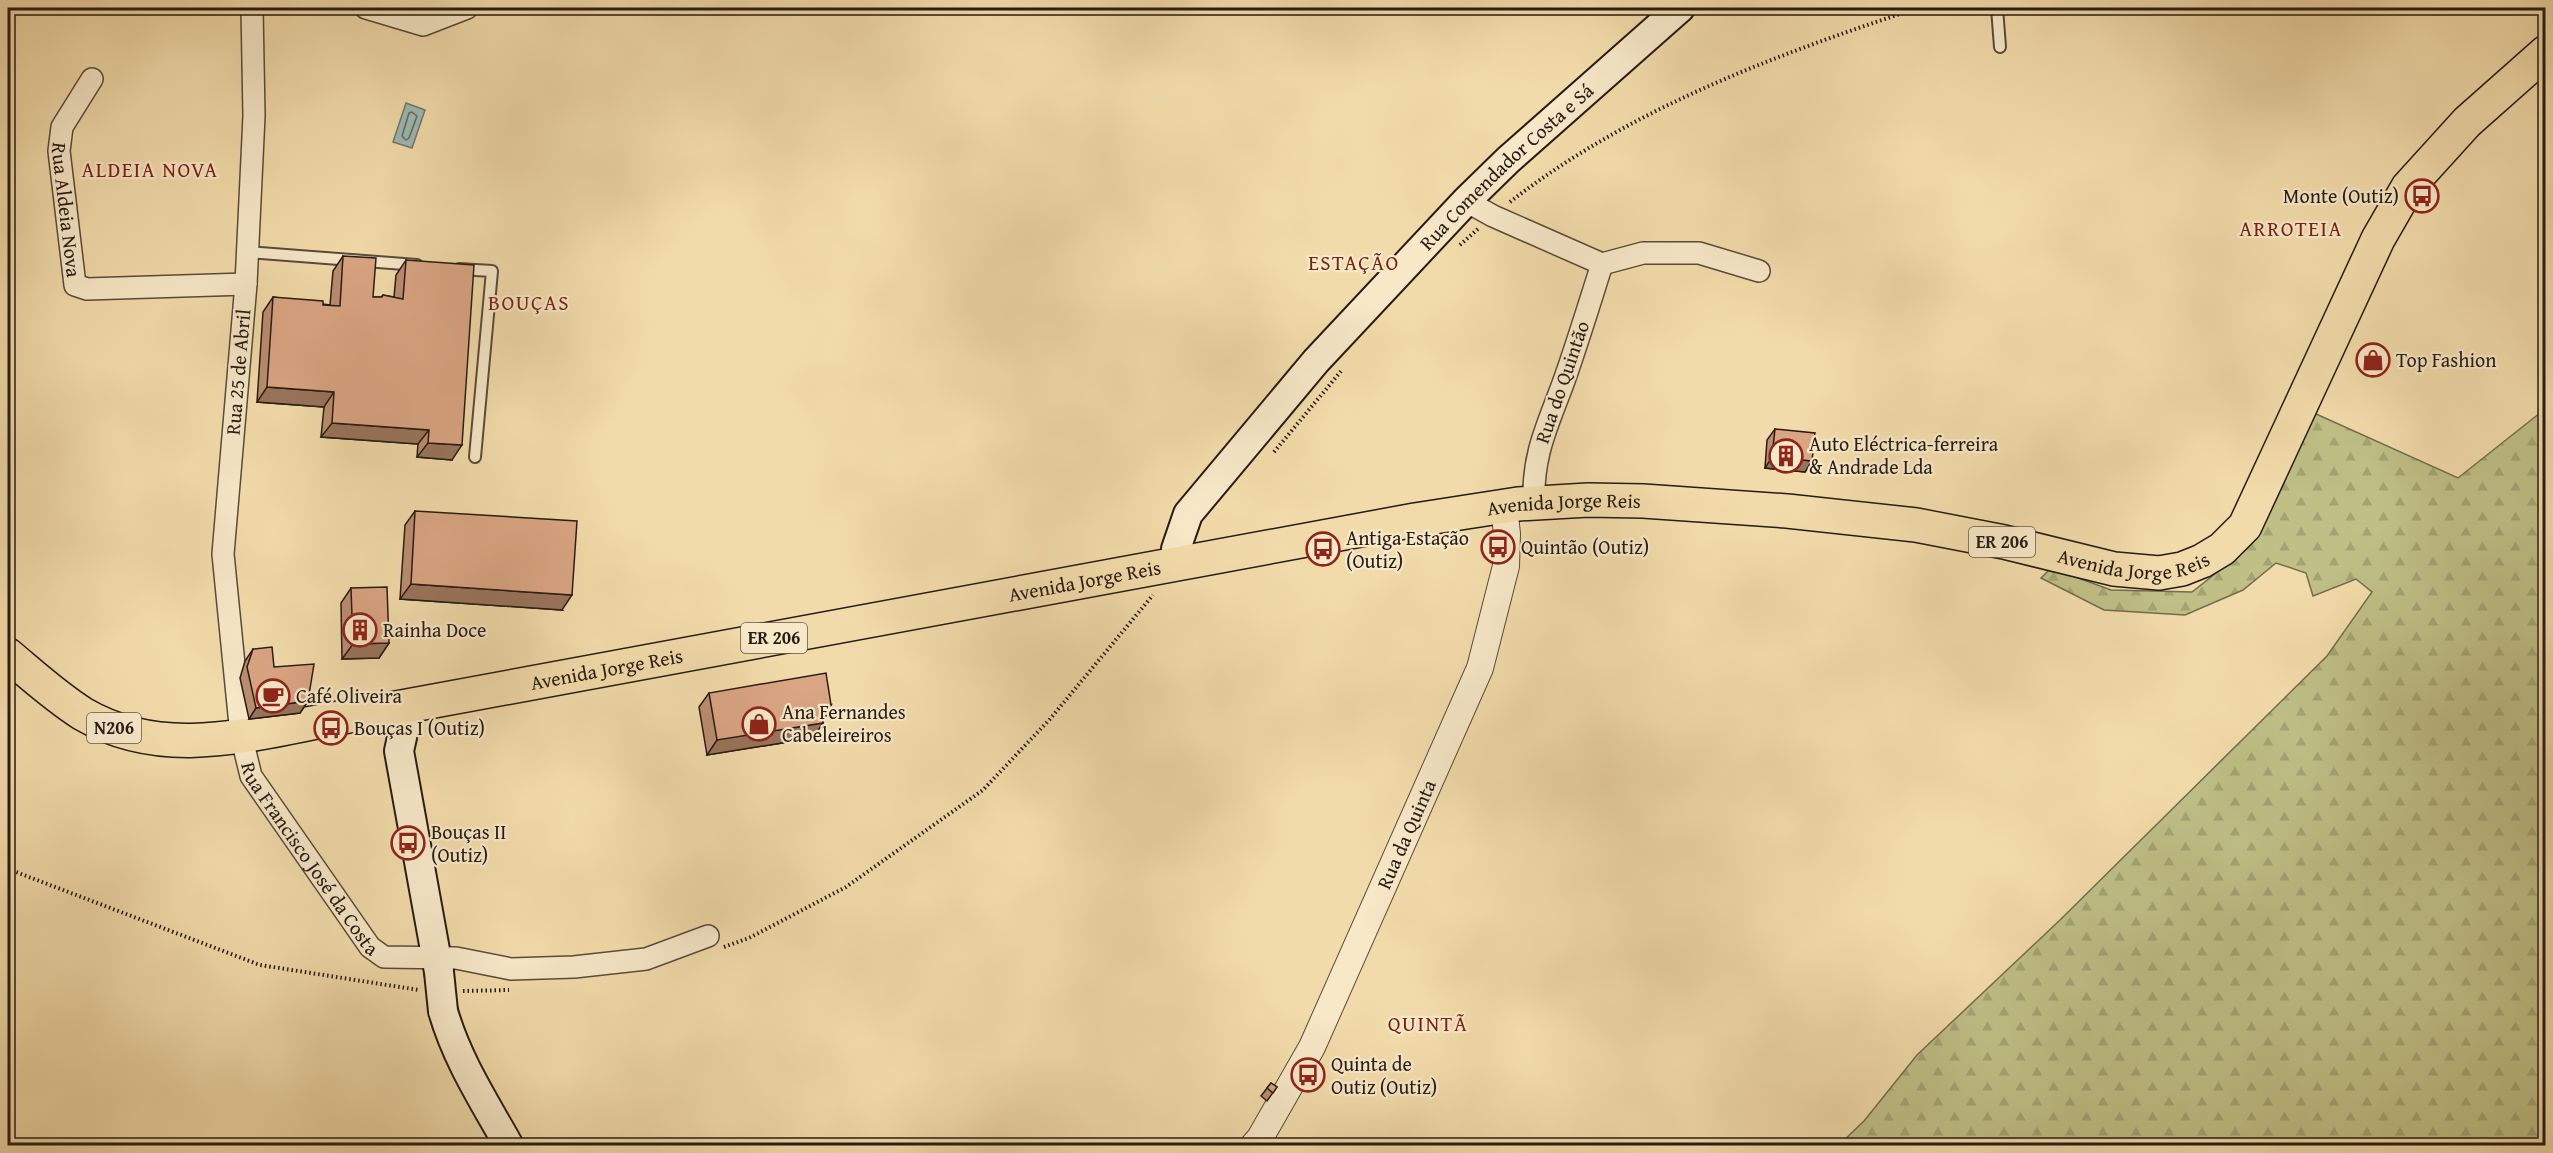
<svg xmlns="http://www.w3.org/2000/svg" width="2553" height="1153" viewBox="0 0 2553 1153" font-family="'Gentium Book Plus',serif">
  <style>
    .forest { fill: url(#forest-firs); stroke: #726d4e; stroke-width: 1.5 }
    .water { fill: #9fb9b3; stroke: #6f7a74; stroke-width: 1.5 }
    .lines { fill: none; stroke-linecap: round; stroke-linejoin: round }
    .shore { stroke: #626a64; stroke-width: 1.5 }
    .service-casing { stroke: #594b3a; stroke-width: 14 }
    .minor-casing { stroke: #594b3a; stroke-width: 24 }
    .tertiary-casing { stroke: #594b3a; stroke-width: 28 }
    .secondary-casing { stroke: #261b15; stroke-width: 32 }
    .primary-casing { stroke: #261b15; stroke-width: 36 }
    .path { stroke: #261b15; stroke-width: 4; stroke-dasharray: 1.5 3; stroke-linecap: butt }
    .service { stroke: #f7e8c8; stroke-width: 10 }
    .minor { stroke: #f7e8c8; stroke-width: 21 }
    .tertiary { stroke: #f7e8c8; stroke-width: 26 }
    .secondary { stroke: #f7e8c8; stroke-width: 28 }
    .primary { stroke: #f2dbaa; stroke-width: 33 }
    .secondary-bridge-casing { stroke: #261b15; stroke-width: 32; stroke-linecap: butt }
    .secondary-bridge { stroke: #f7e8c8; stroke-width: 28 }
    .wall { fill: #bb8e71; stroke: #261b15; stroke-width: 1.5 }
    .shaded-wall { fill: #99745c; stroke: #261b15; stroke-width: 1.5 }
    .building { fill: #daa583; stroke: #261b15; stroke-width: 1.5 }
    .labels { text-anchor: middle; stroke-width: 4.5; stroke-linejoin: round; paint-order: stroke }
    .shield { fill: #f7e8c8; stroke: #65584b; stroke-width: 1.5 }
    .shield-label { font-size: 18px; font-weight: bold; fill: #261b15 }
    .street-label { font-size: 20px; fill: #261b15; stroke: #f7e8c8 }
    .poi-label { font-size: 20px; fill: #261b15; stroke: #f7e8c8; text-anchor: start }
    .neighbourhood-label { font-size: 21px; letter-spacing: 1.5px; fill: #7a1f14; stroke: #f7e8c8 }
  </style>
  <defs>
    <pattern id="forest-firs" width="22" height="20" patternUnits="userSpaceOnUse" patternTransform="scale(1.5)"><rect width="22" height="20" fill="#bfbf86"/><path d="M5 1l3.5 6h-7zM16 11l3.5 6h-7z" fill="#a4a473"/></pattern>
  </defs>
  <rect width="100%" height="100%" fill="#f2dbaa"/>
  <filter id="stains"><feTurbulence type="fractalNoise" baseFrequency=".00333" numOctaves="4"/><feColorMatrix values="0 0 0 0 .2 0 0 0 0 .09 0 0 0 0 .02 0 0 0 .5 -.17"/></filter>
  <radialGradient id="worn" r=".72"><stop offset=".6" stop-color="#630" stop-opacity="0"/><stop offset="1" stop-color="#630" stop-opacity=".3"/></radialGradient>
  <path class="forest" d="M2545 409V1145L1838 1146 1864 1121 1917 1055 2060 920 2327 656 2372 592 2356 579 2313 596 2306 573 2276 563 2243 590 2185 615 2104 610 2041 578 2051 568 2111 590 2192 592 2239 555 2314 413 2458 478Z"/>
  <path class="water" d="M406 103 425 110 412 148 393 142Z"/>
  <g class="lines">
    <path class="shore" d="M412 112 417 116 409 138 406 140 402 136 409 113Z"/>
    <defs>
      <path id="service" d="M1997 8 2000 47
        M247 252 417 265
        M459 269 492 271 475 457"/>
      <g id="minor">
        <path id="s1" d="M252 8 254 116 246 284 223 554 241 735 251 776 370 947 384 957 456 958 511 969 574 967 646 959 708 936"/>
        <path d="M366 8 423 25 467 8"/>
        <path id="s2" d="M92 79 62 127 59 151 75 285 87 289 246 284"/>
        <path d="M1466 201 1493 216 1602 264C1590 302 1578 341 1565 378 1549 423 1532 453 1534 503"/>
        <path d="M1602 264 1643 253H1699L1759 271"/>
      </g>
      <g id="tertiary">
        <path id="s3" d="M1253 1146 1260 1138 1312 1047 1480 668 1506 566 1507 534 1504 506"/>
      </g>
      <g id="secondary">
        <path id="s4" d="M1179 564 1176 549 1188 514 1316 361 1466 201 1508 160 1680 8"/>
        <path d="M409 705 399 751 439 972"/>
        <path d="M443 1011C457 1060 484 1101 509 1146"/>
      </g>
      <g id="primary">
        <path id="s5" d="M8 655C32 675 56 697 83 714 174 767 272 726 369 713L1415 520 1518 504 1588 500 1643 501 1787 511 1916 525 2004 542 2114 569 2159 573 2182 569 2202 561 2222 549 2245 526 2378 239 2408 187 2467 122 2546 52"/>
      </g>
    </defs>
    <use href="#service" class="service-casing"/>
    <use href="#minor" class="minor-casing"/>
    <use href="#tertiary" class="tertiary-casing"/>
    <use href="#secondary" class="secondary-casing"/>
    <use href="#primary" class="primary-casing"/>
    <path class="path" d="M1510 202C1631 108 1775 55 1918 8
      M1460 245 1479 228
      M1274 452 1342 370
      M8 869 260 965 419 990
      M724 947 749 938 846 887 983 790 1050 719 1153 595
      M463 991 509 990"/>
    <use href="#service" class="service"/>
    <use href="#minor" class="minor"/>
    <use href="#tertiary" class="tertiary"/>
    <use href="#secondary" class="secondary"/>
    <use href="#primary" class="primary"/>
    <defs>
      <path id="secondary-bridge" d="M439 972 443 1011"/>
    </defs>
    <use href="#secondary-bridge" class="secondary-bridge-casing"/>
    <use href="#secondary-bridge" class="secondary-bridge"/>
  </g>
  <path class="wall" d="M343 256 373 297H381L383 295 394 297 396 275 406 260 452 460 417 457 418 444 321 437 324 407 257 402 263 312 273 297 330 305 333 271Z
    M1775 429 1812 461 1805 472 1765 468 1767 440Z
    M415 511 562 610 400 599 405 525Z
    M351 588 389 643 379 658 342 659 341 603Z
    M253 649 274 667 308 701 300 713 249 719 240 678 245 661Z
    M709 693 827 710V714L813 738 707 755 699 707Z
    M1271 1083 1277 1087 1267 1101 1261 1096Z"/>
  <path class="shaded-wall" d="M267 387 334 392 324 407 257 402Z
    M332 423 429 430 418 444 321 437Z
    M428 443 462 445 452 460 417 457Z
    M1772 457 1812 461 1805 472 1765 468Z
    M411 584 572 595 562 610 400 599Z
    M389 643 379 658 342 659 353 644Z
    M308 701 300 713 249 719 256 708Z
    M831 705 824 714H827L821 723H823L813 738 707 755 717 740Z"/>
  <path class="building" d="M343 256 376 258 373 297H382L383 295 403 299 406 260 474 265 462 445 428 443 429 430 332 423 334 392 267 387 273 297 323 301V305L340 306Z
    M1775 429 1815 433 1812 461 1772 457Z
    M415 511 577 521 572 595 411 584Z
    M387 587 389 643 353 644 351 588Z
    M272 647 274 667 314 664 308 701 256 708 247 667 253 649Z
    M826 673 831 705 826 706 827 714 822 715 823 723 717 740 709 693Z
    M1271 1083 1277 1087 1273 1093 1267 1088Z"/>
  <defs>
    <symbol id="bus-ring" viewBox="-11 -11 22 22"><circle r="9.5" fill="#f7e8c8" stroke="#8f2418" stroke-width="1.5"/><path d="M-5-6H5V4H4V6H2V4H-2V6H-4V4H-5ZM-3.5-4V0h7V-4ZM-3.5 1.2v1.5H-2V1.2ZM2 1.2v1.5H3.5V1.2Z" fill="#8f2418"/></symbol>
    <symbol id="shop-ring" viewBox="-11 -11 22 22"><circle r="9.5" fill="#f7e8c8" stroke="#8f2418" stroke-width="1.5"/><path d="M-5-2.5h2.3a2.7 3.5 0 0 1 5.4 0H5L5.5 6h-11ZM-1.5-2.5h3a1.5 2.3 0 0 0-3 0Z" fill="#8f2418"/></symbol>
    <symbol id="building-ring" viewBox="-11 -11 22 22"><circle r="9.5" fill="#f7e8c8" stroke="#8f2418" stroke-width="1.5"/><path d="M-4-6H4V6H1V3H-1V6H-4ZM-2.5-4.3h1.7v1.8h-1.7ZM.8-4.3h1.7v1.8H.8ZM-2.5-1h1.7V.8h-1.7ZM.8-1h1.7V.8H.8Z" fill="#8f2418"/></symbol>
    <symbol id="cafe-ring" viewBox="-11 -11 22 22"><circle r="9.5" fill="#f7e8c8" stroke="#8f2418" stroke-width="1.5"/><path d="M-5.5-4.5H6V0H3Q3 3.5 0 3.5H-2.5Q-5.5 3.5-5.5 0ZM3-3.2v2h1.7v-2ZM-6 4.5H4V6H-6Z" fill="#8f2418"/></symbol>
  </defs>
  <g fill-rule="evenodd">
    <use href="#bus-ring" x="2403" y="177" width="38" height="38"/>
    <use href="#shop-ring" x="2354" y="341" width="38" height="38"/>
    <use href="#building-ring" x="1767" y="437" width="38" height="38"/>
    <use href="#bus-ring" x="1479" y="528" width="38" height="38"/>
    <use href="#bus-ring" x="1304" y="530" width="38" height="38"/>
    <use href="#building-ring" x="341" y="611" width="38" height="38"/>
    <use href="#cafe-ring" x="254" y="677" width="38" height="38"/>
    <use href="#shop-ring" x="740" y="705" width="38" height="38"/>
    <use href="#bus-ring" x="312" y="709" width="38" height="38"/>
    <use href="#bus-ring" x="389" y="824" width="38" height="38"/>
    <use href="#bus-ring" x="1289" y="1056" width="38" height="38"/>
  </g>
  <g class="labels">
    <g class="shield">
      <rect x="1969" y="527" width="66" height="30" rx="4.5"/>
      <rect x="741" y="623" width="66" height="30" rx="4.5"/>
      <rect x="87" y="713" width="54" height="30" rx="4.5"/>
    </g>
    <g class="shield-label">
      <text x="2002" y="548">ER 206</text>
      <text x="774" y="644">ER 206</text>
      <text x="114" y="734">N206</text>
    </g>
    <g class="street-label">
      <text dy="7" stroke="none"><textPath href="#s4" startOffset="524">Rua Comendador Costa e Sá</textPath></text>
      <text dy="7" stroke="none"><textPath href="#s2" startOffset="140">Rua Aldeia Nova</textPath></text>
      <text transform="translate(238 372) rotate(-85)" y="7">Rua 25 de Abril</text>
      <text transform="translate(1562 382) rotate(-71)" y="7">Rua do Quintão</text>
      <text dy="7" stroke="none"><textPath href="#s5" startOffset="1602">Avenida Jorge Reis</textPath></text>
      <text dy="7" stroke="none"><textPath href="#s5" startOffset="2178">Avenida Jorge Reis</textPath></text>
      <text dy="7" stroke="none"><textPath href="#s5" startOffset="1116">Avenida Jorge Reis</textPath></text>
      <text dy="7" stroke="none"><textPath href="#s5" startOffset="630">Avenida Jorge Reis</textPath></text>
      <text dy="7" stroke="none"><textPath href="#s3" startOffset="348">Rua da Quinta</textPath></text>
      <text dy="7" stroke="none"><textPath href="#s1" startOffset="872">Rua Francisco José da Costa</textPath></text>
    </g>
    <g class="poi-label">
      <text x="2399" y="203" text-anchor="end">Monte (Outiz)</text>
      <text x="2396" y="367">Top Fashion</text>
      <text x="1809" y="451">Auto Eléctrica-ferreira<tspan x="1809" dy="23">&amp; Andrade Lda</tspan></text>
      <text x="1346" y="545">Antiga Estação<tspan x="1346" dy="23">(Outiz)</tspan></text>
      <text x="1521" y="554">Quintão (Outiz)</text>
      <text x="383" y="637">Rainha Doce</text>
      <text x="296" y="703">Café Oliveira</text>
      <text x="782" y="719">Ana Fernandes<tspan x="782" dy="23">Cabeleireiros</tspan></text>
      <text x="354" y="735">Bouças I (Outiz)</text>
      <text x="431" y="839">Bouças II<tspan x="431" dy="23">(Outiz)</tspan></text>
      <text x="1331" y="1071">Quinta de<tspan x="1331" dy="23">Outiz (Outiz)</tspan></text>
    </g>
    <g class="neighbourhood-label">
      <text x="150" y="177">ALDEIA NOVA</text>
      <text x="2291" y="236">ARROTEIA</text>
      <text x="1354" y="270">ESTAÇÃO</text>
      <text x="529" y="310">BOUÇAS</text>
      <text x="1428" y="1031">QUINTÃ</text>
    </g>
  </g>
  <rect width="2553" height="1153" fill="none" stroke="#f2dbaa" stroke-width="30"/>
  <rect x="9" y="9" width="2535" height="1135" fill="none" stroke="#261b15" stroke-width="3"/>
  <rect x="15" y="15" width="2523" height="1123" fill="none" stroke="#261b15" stroke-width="1.5"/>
  <rect width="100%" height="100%" filter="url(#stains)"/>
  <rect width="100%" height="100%" fill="url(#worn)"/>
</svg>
